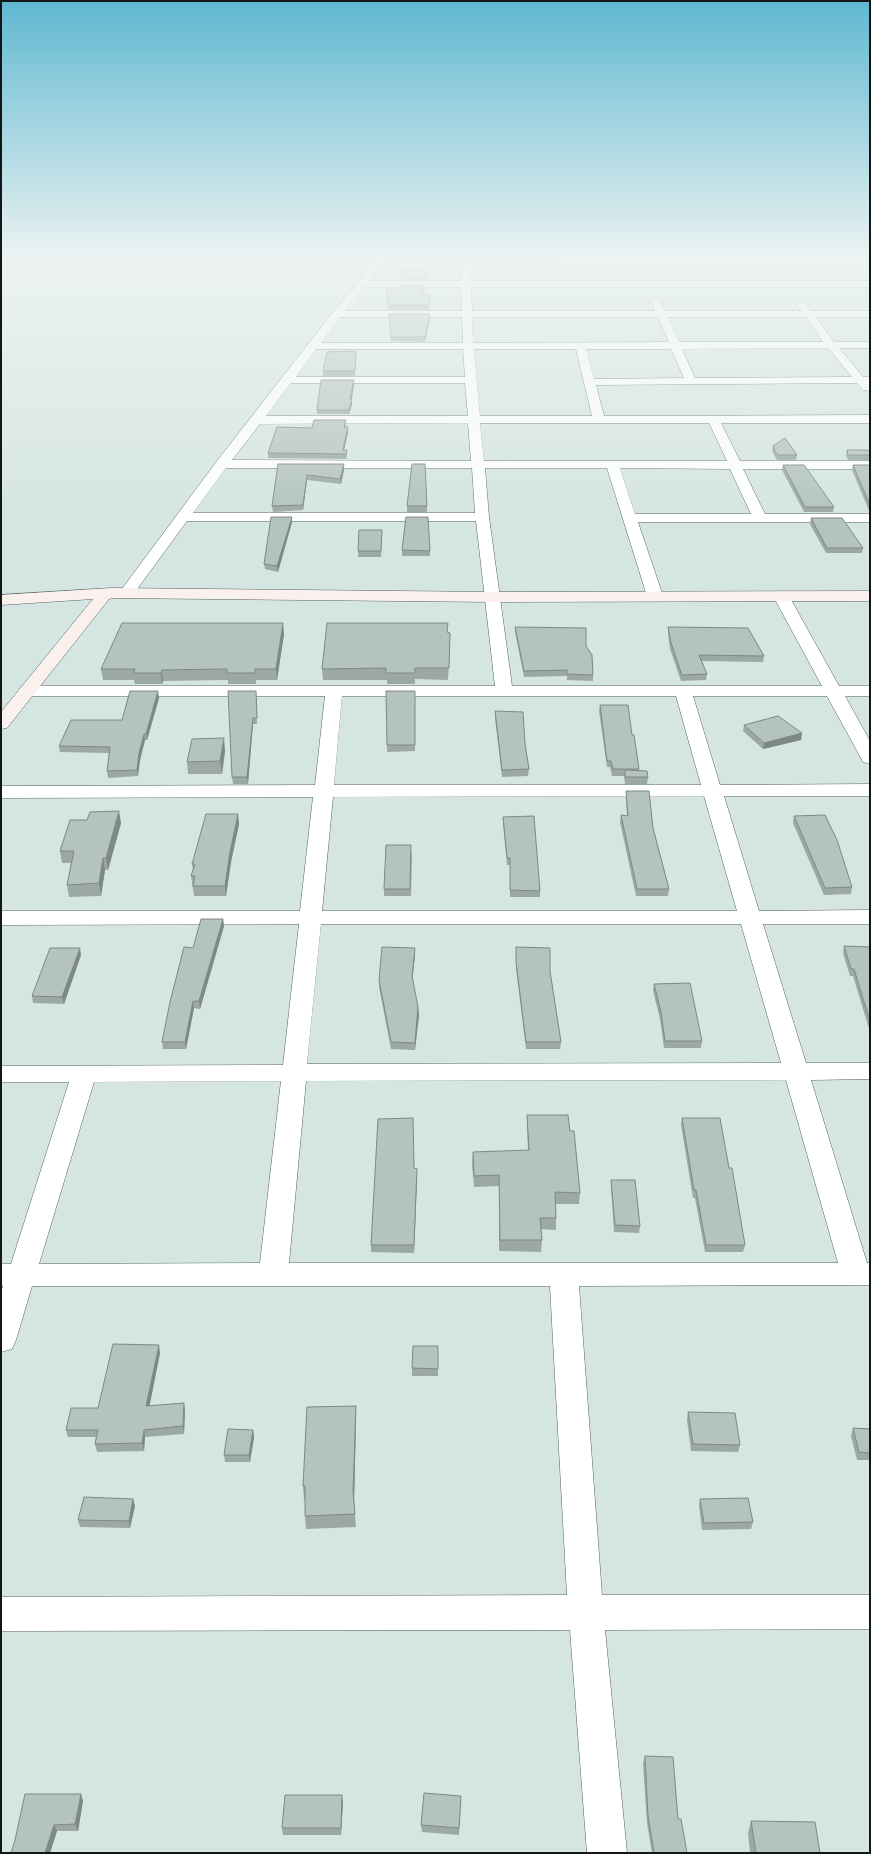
<svg xmlns="http://www.w3.org/2000/svg" width="871" height="1854" viewBox="0 0 871 1854" font-family="'Sofia Sans Condensed',sans-serif">
  <style>
    .lines { fill: none; stroke-linecap: round; stroke-linejoin: round }
    .street-casing { stroke: #576462; stroke-width: 1 }
    .secondary-casing { stroke: #576462; stroke-width: 1 }
    .street { fill: #fff; fill-rule: evenodd }
    .secondary { fill: #faf1ee; fill-rule: evenodd }
    .wall { fill: #9ba8a5 }
    .shaded-wall { fill: #7e8886 }
    .building { fill: #b4c3c0; stroke: #7e8886 }
  </style>
  <rect width="100%" height="100%" fill="#d5e5e2"/>
  <g class="lines">
    <defs>
      <path id="street" d="M377 260H385L369 281H461V260H469L470 281H870V287H471L472 311H655L651 302 656 299 659 300 665 311H801L797 305 802 302 805 303 811 311H870V317H816L834 342H870V348H839L863 377H870V391L863 390 857 383 596 385 604 416 870 415V423H721L740 461H870V469H743L765 514H870V522H638L663 596 660 599 655 601 650 599 647 596 607 468H485L489 517 512 686H822L773 596 776 593 781 591 786 593 789 596 839 686H870V696H845L870 741V764L863 762 861 758 827 696H693L720 785 870 784V796H724L759 911 870 910V924H763L806 1063H870V1079L811 1080 867 1263H870V1285L579 1286 602 1595H870V1629L605 1630 627 1853H587L570 1630 1 1631V1597L567 1595 550 1286H32L16 1340 12 1349 1 1352V1293L3 1286H1V1264H11L69 1082H1V1066L283 1065 299 924 1 925V911H300L313 797 1 798V786L315 785 325 696H27L21 695 18 691 21 687 27 686H495L476 521H187L132 596 127 598 122 596 119 593 217 461 333 312ZM364 287H461L462 311H345ZM340 317H462L463 343H321ZM472 317H658L669 342 473 343ZM668 317H806L823 342H679ZM828 348 852 377 695 378 682 349ZM316 349H463L465 377H296ZM474 349H576L592 416H480ZM586 349H671L684 378 594 379ZM291 383H465L468 416H266ZM468 423 471 461 232 460 260 424ZM480 423H709L727 461H484ZM226 468H472L475 513H193ZM620 468 730 469 751 514H635ZM342 696H676L701 785H334ZM704 796 737 911H322L333 797ZM321 924H741L781 1063 307 1064ZM786 1080 838 1263H289L306 1081ZM281 1081 260 1263 39 1264 94 1082Z
        M554 260H870V265L557 264 554 263Z"/>
      <path id="secondary" d="M111 588 493 592 870 591V601L493 602 113 598 109 599 7 728 1 729V712L93 599 1 605V595Z"/>
    </defs>
    <use href="#street" class="street-casing"/>
    <use href="#secondary" class="secondary-casing"/>
    <use href="#street" class="street"/>
    <use href="#secondary" class="secondary"/>
  </g>
  <path class="wall" d="M400 270 428 274 427 280H401Z
    M402 285 425 288 423 295 430 305V310H388L386 293 403 289Z
    M389 318H430L425 342 391 341Z
    M356 351 355 376H323V371Z
    M354 380V384L352 399V404L349 414H317V410Z
    M346 425V427L348 432 344 450H347V455L346 459 268 458V453L312 428Z
    M773 446 797 455 796 460H777L772 451Z
    M847 450 870 452V460H848L846 455Z
    M278 464 344 470 341 484 307 480 303 510 273 512 272 506Z
    M783 465 834 507 833 512H804L782 470Z
    M853 465H870V513L852 470Z
    M407 506H427V512H407Z
    M811 518 863 548 862 553H826L810 524Z
    M292 522 278 572 265 569 264 564Z
    M382 535 381 557H358V551Z
    M402 550 430 551V556H402Z
    M515 627 586 646 593 675V681L567 680V676L524 677 515 632Z
    M668 627 764 656 763 662 702 661 707 674 706 680 681 681 670 649 668 633Z
    M447 632 450 644 448 680 415 679V684H387V680H323L322 669Z
    M284 634 277 680H256V684H228V680L163 681 162 684H135L134 680H103L101 669Z
    M256 691 257 724H253L248 784H233L232 777Z
    M415 691V751L387 752V745Z
    M159 698 147 740H145L140 760 138 776 108 778 107 771 109 753 60 752 59 746 122 720Z
    M600 705 632 735 639 771 648 777 647 784H625L624 776H612L610 767H607L599 711Z
    M495 711 525 744 529 769 528 776 502 777 495 718Z
    M744 725 802 733 801 740 763 749 743 731Z
    M225 751 222 774H188L187 762Z
    M626 791 653 828 669 889 668 896H636L620 822 621 815 627 816 626 798Z
    M238 814 239 824 231 862 226 896H194L191 876 193 870 192 864Z
    M794 816 852 887 851 894 824 895 793 823Z
    M503 817 540 891V897H510V865H507L503 823Z
    M121 823 108 870H105L101 896 69 897 67 885 71 863H62L60 851Z
    M412 852 411 896H384V889Z
    M223 919 224 926 200 1009 194 1008 186 1049H163L162 1042 193 948Z
    M844 946 870 947V1032L853 976H850L843 953Z
    M516 947 550 971 561 1042 560 1049H526L516 969Z
    M81 955 64 1004 33 1003 32 996Z
    M415 955 412 979 418 1007 419 1015 415 1050 391 1049 379 987V980Z
    M654 984 702 1041 701 1048H664L660 1019 653 991Z
    M527 1115 570 1131 580 1193 579 1204H556V1230L541 1229 542 1240 541 1252 499 1251V1186L474 1187 472 1164 473 1152 528 1151 527 1126Z
    M682 1118 729 1168 745 1245 743 1252H705L695 1198H693L681 1125Z
    M414 1168 417 1176 414 1253 371 1252V1245Z
    M611 1180 640 1226 639 1233 614 1232 611 1187Z
    M438 1346V1376H412V1368Z
    M160 1353 149 1406 185 1411 184 1434 145 1437 144 1451 97 1452 95 1444 96 1437H68L66 1430 98 1408Z
    M356 1406V1419L354 1503 356 1527 306 1529 305 1516V1499L304 1500 303 1486Z
    M688 1412 740 1445 738 1452 691 1451 687 1420Z
    M853 1428 870 1429V1460H857L851 1436Z
    M253 1430 254 1437 250 1462H225L224 1455Z
    M133 1499 135 1506 130 1528 80 1527 78 1520Z
    M700 1499 753 1522 751 1529 702 1530 699 1506Z
    M645 1756 687 1853H652L647 1823 643 1763Z
    M83 1801 78 1831H57L50 1853H11Z
    M343 1802 341 1835H283L282 1828Z
    M461 1802 459 1835 422 1832 421 1825Z
    M751 1821 820 1853H750L748 1833Z"/>
  <path class="shaded-wall" d="M430 314V318L425 342V337Z
    M354 380V384L351 404 350 399Z
    M352 399V404L349 414V410Z
    M348 427V432L343 455V450Z
    M344 464V470L341 484 340 479Z
    M307 475V480L303 510V505Z
    M292 517V522L278 572 277 566Z
    M283 623 284 634 277 680 276 669Z
    M162 670 163 681 162 684 161 673Z
    M158 691 159 698 147 740 146 734Z
    M253 718V724L248 784 247 777Z
    M802 733 801 740 763 749 764 743Z
    M144 734 145 740 140 760 138 776 137 770 139 753Z
    M224 738 225 751 222 774 220 761Z
    M119 811 121 823 108 870 106 858Z
    M238 814 239 824 231 862 226 896 225 886 230 852Z
    M103 858 105 870 101 896 99 883Z
    M223 919 224 926 200 1009 199 1001Z
    M80 948 81 955 64 1004 62 997Z
    M415 948V955L412 983V976Z
    M193 1001 194 1008 186 1049 185 1042Z
    M418 1007 419 1015 415 1050V1043Z
    M417 1169V1176L414 1253V1245Z
    M159 1345 160 1353 148 1414 146 1406Z
    M184 1403 185 1411 184 1434 183 1426Z
    M356 1406V1419L354 1505 353 1492Z
    M144 1430 145 1437 144 1451 142 1443Z
    M253 1430 254 1437 250 1462 249 1455Z
    M133 1499 135 1506 130 1528 129 1521Z
    M81 1794 83 1801 78 1831 75 1824Z
    M342 1795 343 1802 341 1835V1828Z
    M54 1825 57 1831 50 1853H45Z"/>
  <path class="building" d="M400 270H428L427 276H401Z
    M402 285H425L422 295H429L430 305H388L386 289H403Z
    M389 314H430L425 337H391Z
    M356 351 355 371H323L327 352Z
    M321 380H354L350 399H352L349 410H317Z
    M314 420H346L344 427H348L343 450H347L346 454 268 453 277 427 312 428Z
    M785 438 797 455H777L773 446Z
    M847 450H868L870 452V455H848Z
    M278 464H344L340 479 307 475 303 505 272 506Z
    M412 464H425L427 506H407Z
    M783 465H804L834 507H805Z
    M853 465H870V505Z
    M271 517H292L277 566 264 564Z
    M406 517H428L430 551 402 550Z
    M811 518H842L863 548H827Z
    M359 530H382L381 551H358Z
    M122 623H283L276 669H255V673H227V669L162 670 161 673H134L135 669H101Z
    M327 623H448L447 632 450 633 449 668H415V673H386V668L322 669Z
    M515 627 586 628V646L592 655 593 675 567 674V670L524 671Z
    M668 627 748 628 764 656 699 655 707 674 682 675 671 643Z
    M130 691H158L146 734H144L139 753 137 770 107 771 110 747 59 746 71 720H122Z
    M228 691H256L257 718H253L247 777H232Z
    M386 691H415V745H387Z
    M600 705H628L632 735H634L639 769H613L611 761H607Z
    M495 711 523 712 525 744 529 769 502 770Z
    M778 716 802 733 764 743 744 725Z
    M224 738 220 761 187 762 192 739Z
    M625 770 647 771 648 777H625Z
    M626 791H649L653 828 669 889H637L621 815 628 816Z
    M119 811 106 858H103L99 883 67 885 74 851H60L70 820H87L90 812Z
    M206 814H238L230 852 225 886H193L195 876H191L195 864H192Z
    M825 815 837 840 852 887 825 888 794 816Z
    M534 816 540 891 510 890V858H507L503 817Z
    M386 845H411L410 889H384Z
    M201 919H223L199 1001H193L185 1042H162L170 1002 184 947 193 948Z
    M844 946 870 947V1021L854 969H851Z
    M382 947 415 948 412 976 418 1007 415 1043 391 1042 379 980Z
    M516 947 550 948V971L561 1042H526L516 962Z
    M50 948H80L62 997 32 996Z
    M690 983 702 1041H665L661 1012 654 984Z
    M527 1115H568L570 1131H574L580 1193 555 1192 556 1218H540L542 1240H500L499 1175 474 1176 473 1152 529 1150Z
    M413 1118 414 1168 417 1169 414 1245H371L378 1119Z
    M682 1118H720L729 1168H732L745 1245H706L696 1190H694Z
    M611 1180H635L640 1226 615 1225Z
    M113 1344 159 1345 146 1406 184 1403 183 1426 144 1430 142 1443 95 1444 98 1430H66L71 1408H98Z
    M413 1346H438V1369L412 1368Z
    M356 1406 353 1492 355 1514 305 1516V1486H303L307 1407Z
    M688 1412 735 1413 740 1445 693 1444Z
    M853 1428 870 1429V1453L859 1452Z
    M228 1429 253 1430 249 1455H224Z
    M84 1497 133 1499 129 1521 78 1520Z
    M748 1498 753 1522 704 1523 700 1499Z
    M645 1756 673 1757 678 1819H681L687 1853H654L648 1816Z
    M424 1793 461 1796 459 1828 421 1825Z
    M25 1794H81L75 1824 54 1825 45 1853H11L15 1840Z
    M285 1795H342L341 1828H282Z
    M751 1821 815 1822 820 1853H756Z"/>
  <linearGradient id="sky" x2="0" y2="1"><stop stop-color="#5fb8d1"/><stop offset="0.5" stop-color="#ecf3f2"/><stop offset="1" stop-color="#ecf3f2" stop-opacity="0"/></linearGradient>
  <rect width="871" height="519" fill="url(#sky)"/>
  <rect width="871" height="1854" fill="none" stroke="#111716" stroke-width="4"/>
</svg>
